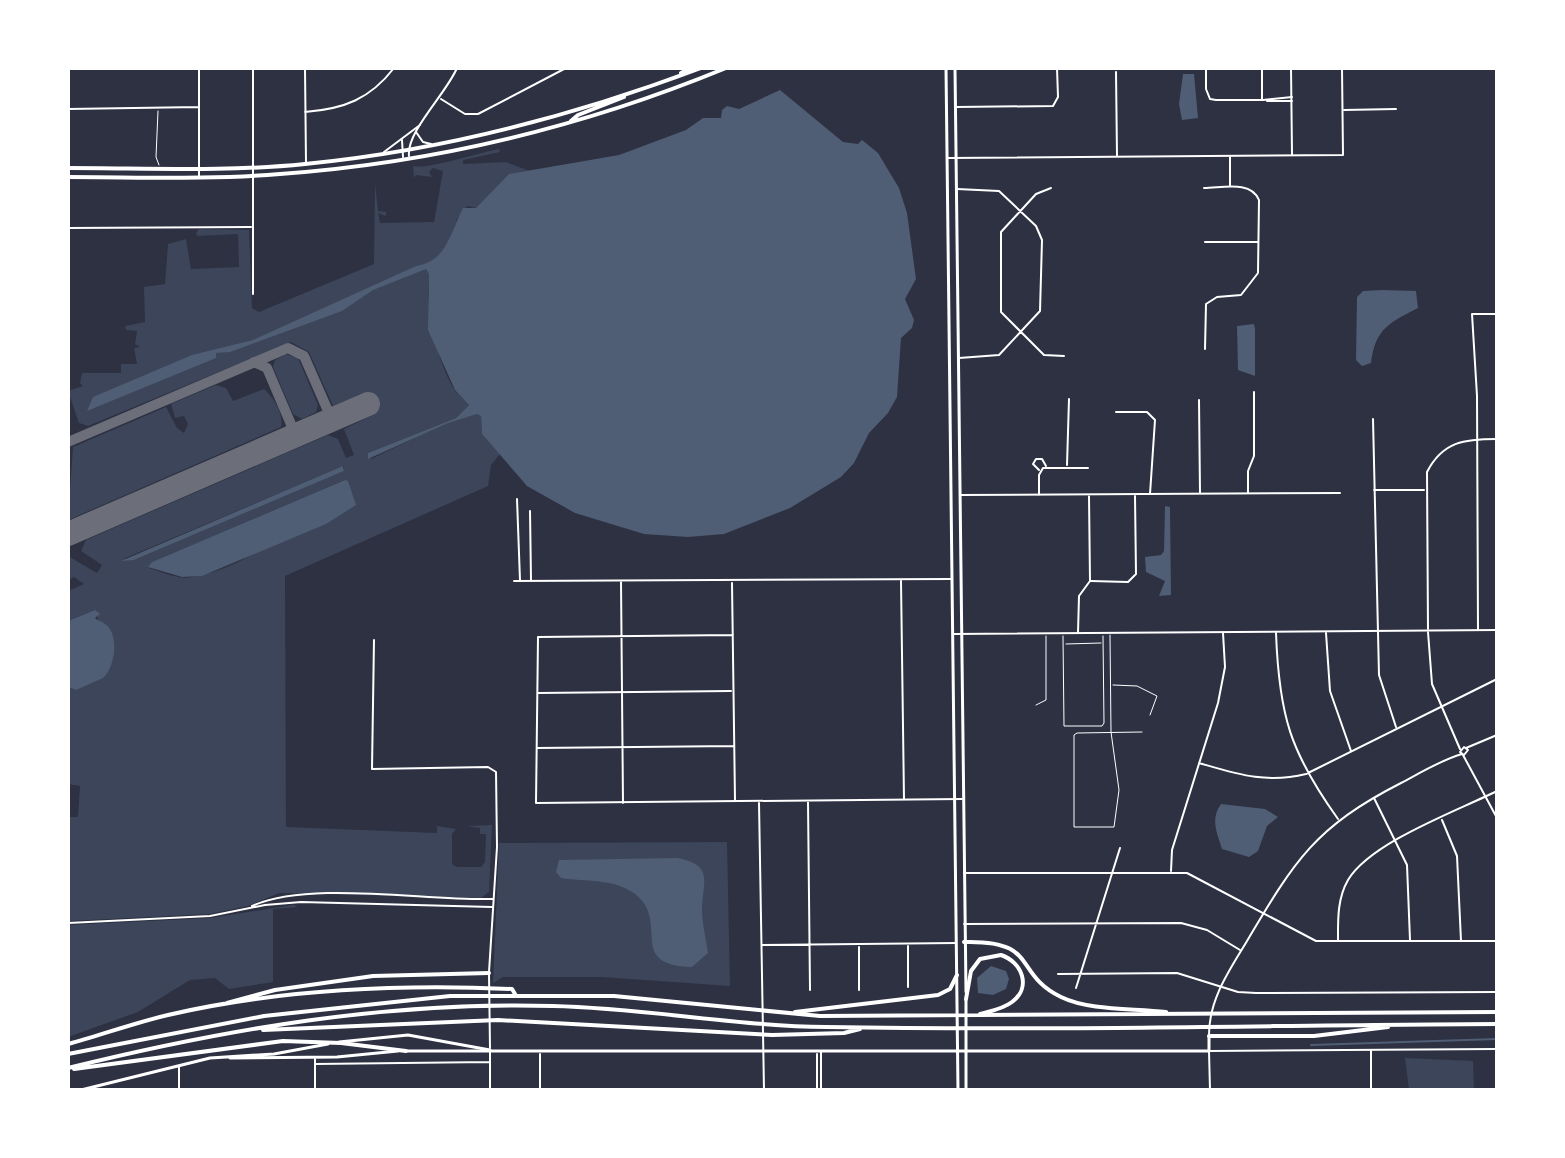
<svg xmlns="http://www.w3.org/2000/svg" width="1565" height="1158" viewBox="0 0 1565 1158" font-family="Inter,sans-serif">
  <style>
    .green { fill: #3c4559; fill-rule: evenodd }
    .water { fill: #4f5d75 }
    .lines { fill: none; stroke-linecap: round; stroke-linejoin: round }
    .stream { stroke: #4f5d75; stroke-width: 2 }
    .taxiway { stroke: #6c6f7a; stroke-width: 10 }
    .runway { stroke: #6c6f7a; stroke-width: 24 }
    .service { stroke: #fff; stroke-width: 1 }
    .minor { stroke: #fff; stroke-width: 2 }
    .tertiary { stroke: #fff; stroke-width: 2 }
    .secondary { stroke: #fff; stroke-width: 3 }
    .primary { stroke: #fff; stroke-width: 3 }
    .trunk { stroke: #fff; stroke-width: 4 }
    .motorway { stroke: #fff; stroke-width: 4 }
  </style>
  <rect width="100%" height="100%" fill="#2d3142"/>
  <path class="green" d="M499 149 500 152 463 160V164L506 162 529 171C502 172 494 194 476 208L467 206 457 219 447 249C410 269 436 363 456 392 460 396 466 400 469 405L456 418 368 453 371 459 448 422 477 414 481 415 482 434 500 454 491 465 488 486 285 576 286 827 437 833V826L456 829 452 834V864L457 867H481L485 862 486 834H480V828L467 826 492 825 489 892 481 898 279 893 248 906 209 914 68 921V817H78L80 786 68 784V687L76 690 99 623 95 610 68 621V591L84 584 74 577 68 580V556L97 573 102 565 81 551 86 540 328 435 338 439 346 458 354 455 344 429 373 415 363 393 333 406 309 352 291 342 88 426 79 423 68 391 83 386 80 383 82 373H121V364H137L134 348 140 347 135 344 137 331 126 330 125 326 145 322 144 287 165 284 168 244 186 239 191 269 239 267 238 234 197 236 196 233 199 229 249 230 252 308 259 312 374 264 375 183 378 211 386 212V216L378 213 380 223 434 222 443 171 433 168 429 172 432 177 416 175 414 178 413 166C426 170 482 152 499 149ZM344 466V471L134 560 123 559ZM345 480C299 521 255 566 192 577 179 580 162 572 149 568L152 562Z
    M286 354 298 358 318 405 316 412 302 419 293 414 273 367 275 360Z
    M216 385 226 388 233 401 264 389C273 397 284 413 281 427L68 520 73 447 166 407 177 428 184 433 188 424 184 416 175 418 171 404Z
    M727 842 730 986 601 977H503L493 983 499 843Z
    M293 905 298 907 273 909V982L229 989 215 978 190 980 138 1012 68 1037V925L211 918Z
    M1405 1058 1473 1061 1474 1090H1409Z"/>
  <path class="water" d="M1183 74H1194L1198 118 1182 120 1179 104Z
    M780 90 843 142 858 144 862 140 878 153 899 188 907 213 916 279 905 299 914 320 912 328 901 338 897 397 888 413 869 433 854 463 841 477 790 508 724 534 688 537 644 534 575 513 527 486 482 434 481 416 477 414 448 423 368 459V453L456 418 469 405 455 390 428 330 429 274 426 269 373 290 342 311 230 352 216 353V358L87 411 93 397 192 355 253 340 416 266C447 261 449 235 463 208H476L509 174 619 155 686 130 703 118H721L722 110 727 106 739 109Z
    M1382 290 1416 291 1418 308C1391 322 1375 328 1371 363L1362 366 1356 360 1357 297 1363 291Z
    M1254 324 1255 329V376L1238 370 1237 326Z
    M343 466 344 471 134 560 121 561Z
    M345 480 348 481 356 505 326 524 202 576 182 577 148 567 152 562Z
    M1165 506 1170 507 1171 595 1159 596 1165 581 1146 572 1145 557 1161 555 1164 551Z
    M95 610 100 614 95 618C98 621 102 621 105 624 120 634 115 668 103 678L76 690 68 687V621Z
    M1221 804 1265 809 1278 817 1267 826 1258 851 1249 857 1222 849C1217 833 1210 819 1221 804Z
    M677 858C714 865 703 880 702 909 702 923 706 939 708 953L692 967C625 965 671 922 635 894 614 878 585 882 561 878L556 872 559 860Z
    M991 966 1006 971 1009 979 1006 989 993 995 978 993 977 978Z"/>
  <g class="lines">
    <path class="stream" d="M1311 1045 1497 1039"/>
    <path class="taxiway" d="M254 362 267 368 296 436
      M68 442 288 348 304 356 332 420"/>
    <path class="runway" d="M68 534 368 404"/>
    <path class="service" d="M158 111 156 157 159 165
      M1110 635 1111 732 1119 790 1114 827H1074V735L1077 733 1142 732
      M1063 636 1064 726H1102L1104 723 1103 636
      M1066 644 1101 643
      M1113 685 1137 686 1157 696 1150 715
      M1036 705 1046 700V636"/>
    <path class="minor" d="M199 68V176
      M305 68 306 163
      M1206 68V89L1210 99 1216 100H1262V68
      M1116 72 1117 156
      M441 99 465 114H478L566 68
      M1263 100 1292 97
      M1267 101H1292
      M956 107 1053 106 1058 97 1057 68
      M68 109 199 107
      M1344 110 1396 109
      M305 112C344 109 370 99 394 68
      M1230 157V186
      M1051 188 1036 194 1001 232V312L1044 355 1064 356
      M1204 188C1222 188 1251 180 1259 200L1258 273 1241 295 1217 297 1206 304 1205 349
      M957 189 999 191 1036 226 1042 240 1040 311 999 355 959 358
      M68 228 251 227
      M1205 242H1258
      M253 294V68
      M1199 400 1200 493
      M1116 412H1147L1155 420 1150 494
      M1373 419 1379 675 1396 727
      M1067 465 1069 399
      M1039 470 1033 464 1036 459H1042L1046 466
      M1374 490H1424
      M1248 492V471L1254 456V392
      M960 495 1340 493
      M1039 495V475L1043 468H1088
      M517 499 520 580
      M530 511 531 580
      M514 581 952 579
      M621 581 623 803
      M901 581 904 799
      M1091 581 1128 582 1136 574 1135 496
      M732 583 735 800
      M1428 629 1427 472C1443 441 1465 439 1497 439
      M1478 630 1477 396 1472 314H1497
      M1078 633 1079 596 1090 581 1089 496
      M1276 633C1279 715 1290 752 1338 819
      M1326 633 1330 691 1351 751
      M733 635 538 637 536 803 962 799
      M374 640 372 769 488 767 496 772 497 847 489 972
      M538 693 731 691
      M537 748 734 746
      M1199 763C1237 774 1266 784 1306 774L1497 679
      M1374 798 1407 865 1410 940
      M808 802 810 990
      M759 803 764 1090
      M1442 820 1457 856 1461 941
      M1171 871 1172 850 1218 703 1225 667 1223 633
      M964 873H1187L1316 941H1497
      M252 906C310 880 425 901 492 899
      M68 923 210 916 265 905 301 902 492 907
      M964 924 1181 923 1207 930 1240 950
      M1338 941C1338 921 1337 899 1348 880 1371 842 1457 811 1497 791
      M762 945 956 943
      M908 946V987
      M859 947V990
      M1058 974 1177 973 1238 992 1256 993 1497 992
      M1076 988 1120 848
      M490 1051V1090
      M1371 1051V1090
      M821 1052V1090
      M540 1054V1090
      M817 1054V1090
      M315 1059V1090
      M315 1064 490 1062"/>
    <path class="tertiary" d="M1291 68 1292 154
      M416 132 423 142 431 144
      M402 140 403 157
      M384 152 420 125
      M409 156C406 132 446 94 457 68
      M948 158 1343 155 1342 68
      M1428 632 1432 684 1460 749
      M953 634 1497 630
      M1464 747 1468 750 1464 755 1460 752Z
      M1466 748 1497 735
      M1463 755 1497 818
      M489 974 490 1048
      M1209 1035C1209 999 1229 971 1247 941 1295 860 1315 827 1401 783 1420 773 1441 760 1462 754
      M179 1067V1090
      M1210 1090 1209 1051 1497 1049"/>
    <path class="secondary" d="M339 1042 408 1035 490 1050
      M230 1058 337 1057 398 1051
      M81 1090 210 1058 274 1054 328 1044"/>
    <path class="primary" d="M946 68 958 1090
      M955 68 966 992
      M407 1051H1209V1036
      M966 1090V1000"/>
    <path class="trunk" d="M681 73 690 68
      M571 121 578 115 624 97
      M68 168C147 168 227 172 305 164 441 151 573 116 701 68
      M68 177C139 177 210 180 280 174 433 163 585 126 726 68"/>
    <path class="motorway" d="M964 942C1040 940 1012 973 1061 997 1090 1011 1133 1008 1166 1012
      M966 999 971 971 980 959 1001 955C1022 962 1032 987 1012 1002 1003 1009 991 1011 980 1014
      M227 1003 275 990 373 976 489 973
      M795 1012 938 995 950 989 957 975
      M263 1030 498 1020 772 1035 844 1033 860 1029
      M1209 1036H1314L1388 1027
      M68 1044C101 1035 134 1023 168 1015 280 989 398 984 512 989L515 994
      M68 1054 264 1016 450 996H614L820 1016 1497 1012
      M68 1068C226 1029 389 1001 553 1006 644 1008 735 1026 826 1027 1050 1031 1273 1025 1497 1024
      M74 1069 283 1041 341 1043 406 1051"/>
  </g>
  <rect width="1565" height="1158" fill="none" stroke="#ffffff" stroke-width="140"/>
</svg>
